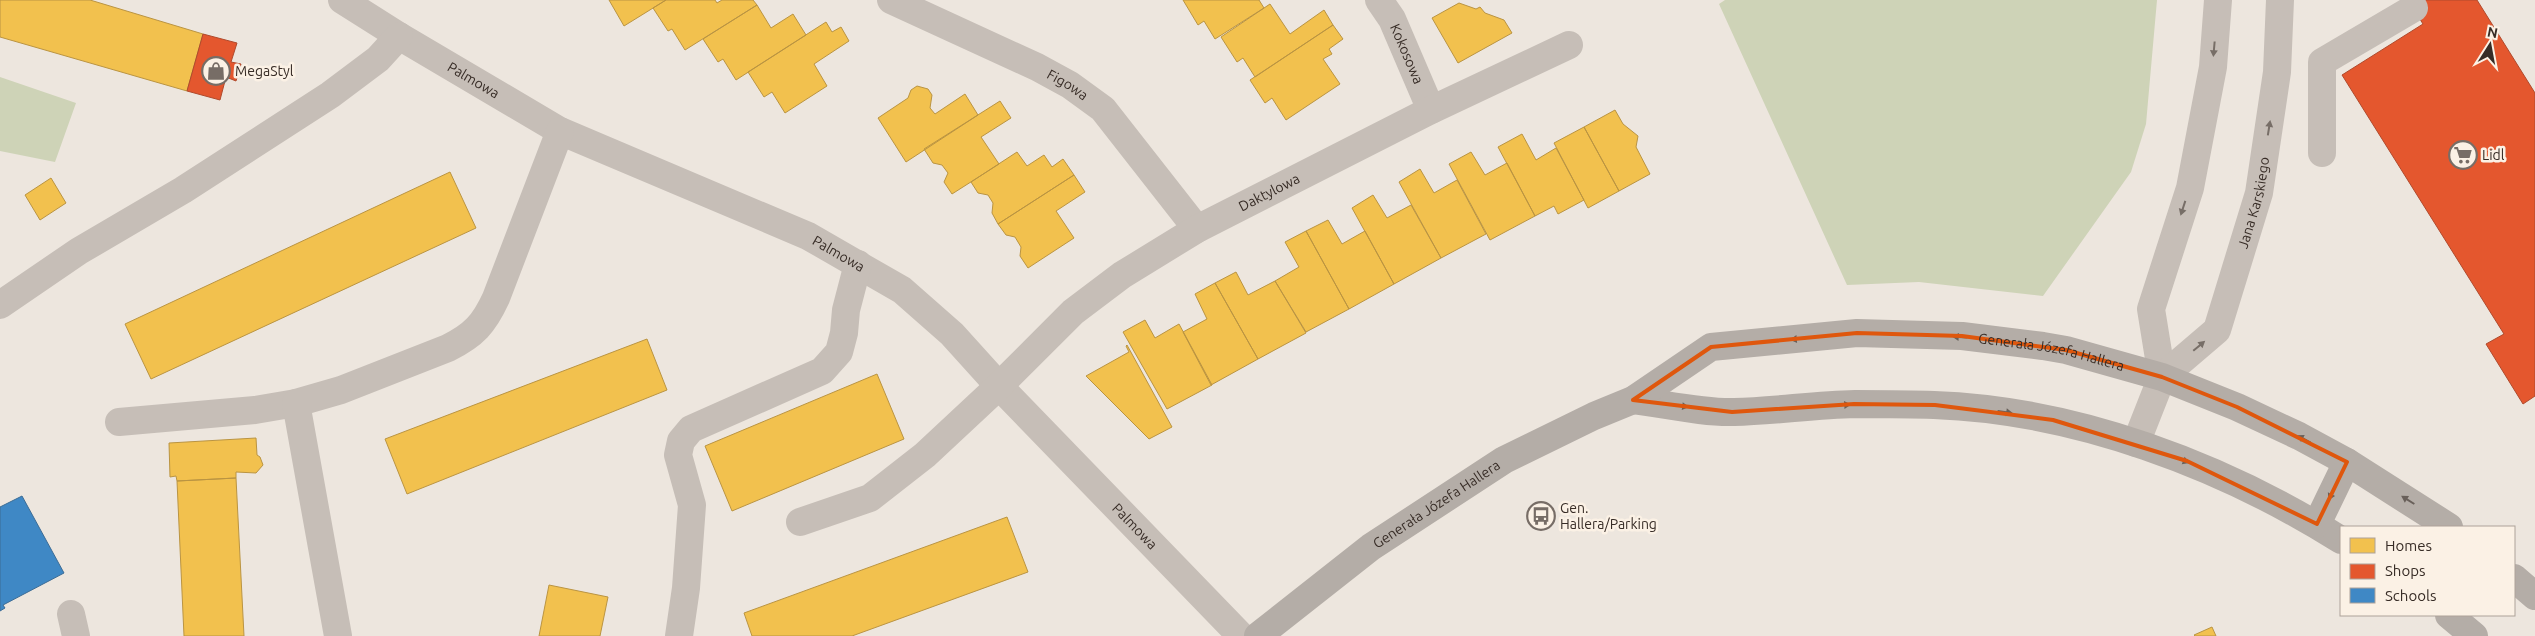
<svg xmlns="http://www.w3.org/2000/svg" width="2535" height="636" viewBox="0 0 2535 636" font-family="Ubuntu,sans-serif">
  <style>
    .green { fill: #ced3b7 }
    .homes { fill: #f2c14e; stroke: #ba9442 }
    .shops { fill: #e4572e; stroke: #b04a2c }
    .schools { fill: #3f88c5; stroke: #3d6c95 }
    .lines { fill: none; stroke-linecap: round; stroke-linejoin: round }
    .minor { stroke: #c6beb7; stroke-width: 28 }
    .major { stroke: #b4ada7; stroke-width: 28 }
    .oneway { fill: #776e67 }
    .oneway2 { fill: #69605a }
    .marked { fill: none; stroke: #df570d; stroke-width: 4; stroke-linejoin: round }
    .labels { text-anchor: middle; stroke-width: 5; stroke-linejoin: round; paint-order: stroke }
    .street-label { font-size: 14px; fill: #372c26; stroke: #fbf1e5 }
    .poi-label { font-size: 14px; fill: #372c26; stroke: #fbf1e5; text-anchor: start }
  </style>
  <rect width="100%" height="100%" fill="#ede6de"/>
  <path class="green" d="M1725 0H2157L2146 124 2131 172 2043 296 1919 282 1847 285 1719 4Z
    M0 77 76 103 55 162 0 151Z"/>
  <path class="homes" d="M0 0H90L203 34 187 91 0 37Z
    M609 0H666L624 26Z
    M666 0H715L717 3 722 0H753L757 5 685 50 672 29 668 31 653 8Z
    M1183 0H1259L1264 8 1215 39 1204 21 1198 25Z
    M1459 3 1476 9 1480 7 1485 13 1504 20 1512 33 1458 63 1432 18Z
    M1270 4 1290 34 1324 10 1333 25 1255 77 1243 58 1237 62 1221 37Z
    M757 5 771 28 793 14 806 35 736 80 723 59 718 62 703 39Z
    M826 22 832 32 841 27 849 41 814 64 827 86 785 113 772 92 764 97 748 72Z
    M1333 25 1343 39 1329 49 1332 54 1323 59 1340 84 1286 120 1272 98 1265 103 1250 80Z
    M917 86 928 89 932 95 930 108 935 114 965 94 978 115 906 162 878 118 908 98 911 90Z
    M1000 101 1011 118 981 137 999 164 952 194 944 182 948 173 942 165 933 163 924 149Z
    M1615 110 1623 124 1638 136 1636 147 1650 174 1619 191 1584 127Z
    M1584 127 1619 191 1588 208 1554 143Z
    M1522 134 1536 160 1556 148 1584 200 1558 214 1554 206 1535 216 1498 147Z
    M1017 152 1027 166 1044 155 1052 167 1063 159 1074 175 998 224 992 213 993 203 988 195 978 193 971 182Z
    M1471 152 1485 175 1507 163 1535 216 1490 240 1449 164Z
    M1420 169 1434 193 1457 180 1486 234 1441 258 1399 182Z
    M450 172 476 228 151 379 125 324Z
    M1074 175 1085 192 1056 211 1074 238 1028 268 1020 256 1021 247 1015 237 1006 235 998 224Z
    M51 178 66 203 40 220 25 195Z
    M1373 195 1387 218 1411 205 1441 258 1394 284 1352 208Z
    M1328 220 1342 244 1365 231 1394 284 1349 309 1306 231Z
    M1306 231 1349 309 1306 332 1275 281 1299 267 1285 242Z
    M1236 272 1248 295 1275 281 1306 333 1258 359 1215 283Z
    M1215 283 1258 359 1211 385 1183 332 1207 319 1195 294Z
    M1145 320 1155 338 1179 324 1212 385 1167 409 1123 332Z
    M647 339 667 390 407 494 385 439Z
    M1127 345 1172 427 1149 439 1086 376 1129 352 1126 346Z
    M877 374 904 439 732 511 705 446Z
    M256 438 257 455 260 457 263 465 256 473 236 472V478L177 481 176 476 170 477 169 443Z
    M236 478 244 636H184L177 481Z
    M1007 517 1028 572 852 636H752L744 613Z
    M549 585 608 597 600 636H539Z
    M2212 627 2216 636H2195L2194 635Z"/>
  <path class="shops" d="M2408 0H2477L2535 93V396L2523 404 2486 344 2504 334 2342 75 2423 24Z
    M203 34 237 43 231 62 241 64 236 81 226 77 220 100 187 91Z"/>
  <path class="schools" d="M22 496 64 573 3 605 5 608 0 611V507Z"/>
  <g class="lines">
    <g class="minor">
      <path id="s1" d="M342 0 399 36 560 131 808 236 902 290 952 334 999 386 1241 636"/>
      <path id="s2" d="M891 0 1037 67 1070 85 1103 109 1197 229"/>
      <path id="s3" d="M1379 0 1392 19 1431 110"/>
      <path d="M2322 153V62L2414 8"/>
      <path d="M0 305 79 251 183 190 330 95 378 59 399 36"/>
      <path d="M2162 377 2151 309 2190 188 2213 67 2218 0"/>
      <path d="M119 422 255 410 296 403"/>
      <path id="s4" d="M2136 443 2162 377 2217 330 2259 193 2277 72 2280 0"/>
      <path id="s5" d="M800 522 870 498 925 455 999 386 1073 312 1122 275 1197 229 1431 110 1569 45"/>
      <path d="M71 614 76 636"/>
      <path d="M338 636 296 403 341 390 448 348C474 335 484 324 496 298L560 131"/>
      <path d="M679 636 686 588 692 505 678 455 681 441 691 429 822 371 839 352 844 333 846 310 858 264"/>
    </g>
    <g class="major">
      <path d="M1633 400C1665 404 1702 413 1734 412 1774 411 1814 405 1855 404 1881 404 1908 404 1934 405 2075 410 2222 465 2341 540"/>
      <path d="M2317 524 2347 462"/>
      <path d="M2514 578 2535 596"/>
      <path d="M2449 615 2474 636"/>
      <path id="s6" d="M1258 636 1371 547 1504 460 1594 416 1633 400 1711 347 1857 333 1962 336 2043 346 2066 350 2162 377 2237 407 2299 436 2347 462 2449 527"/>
    </g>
  </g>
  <defs><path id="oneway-solid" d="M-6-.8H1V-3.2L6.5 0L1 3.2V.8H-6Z" transform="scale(1.25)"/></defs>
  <g class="oneway">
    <use href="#oneway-solid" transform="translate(2214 49) rotate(95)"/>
    <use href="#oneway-solid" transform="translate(2269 128) rotate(-81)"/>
    <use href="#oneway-solid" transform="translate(2183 208) rotate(108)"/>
    <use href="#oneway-solid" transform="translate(2199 346) rotate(-40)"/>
  </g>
  <g class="oneway2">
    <use href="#oneway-solid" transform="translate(1960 337) rotate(-176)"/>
    <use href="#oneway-solid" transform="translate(1798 339) rotate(175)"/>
    <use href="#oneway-solid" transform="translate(1843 405) rotate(-4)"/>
    <use href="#oneway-solid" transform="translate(1681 406) rotate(7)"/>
    <use href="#oneway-solid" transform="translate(2005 412) rotate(8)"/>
    <use href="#oneway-solid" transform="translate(2304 439) rotate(-152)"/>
    <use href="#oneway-solid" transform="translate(2182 460) rotate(21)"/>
    <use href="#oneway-solid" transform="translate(2332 493) rotate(116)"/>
    <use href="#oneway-solid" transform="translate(2408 500) rotate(-148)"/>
  </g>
  <path class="marked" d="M1857 333 1962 336 2066 350 2162 377 2237 407 2347 462 2317 524 2187 461 2053 420 1935 405 1854 404 1732 412 1633 400 1711 347Z"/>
  <defs>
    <symbol id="shop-ring" viewBox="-11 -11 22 22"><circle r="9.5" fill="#fbf1e5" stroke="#776d66" stroke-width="1.5"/><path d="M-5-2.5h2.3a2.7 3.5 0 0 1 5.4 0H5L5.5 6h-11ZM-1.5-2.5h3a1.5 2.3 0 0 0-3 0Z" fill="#776d66"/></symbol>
    <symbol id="supermarket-ring" viewBox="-11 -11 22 22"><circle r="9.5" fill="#fbf1e5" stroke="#776d66" stroke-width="1.5"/><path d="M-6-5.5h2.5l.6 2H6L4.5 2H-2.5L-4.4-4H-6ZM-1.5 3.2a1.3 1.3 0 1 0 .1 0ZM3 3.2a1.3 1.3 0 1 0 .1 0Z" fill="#776d66"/></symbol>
    <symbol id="bus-ring" viewBox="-11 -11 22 22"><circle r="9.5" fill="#fbf1e5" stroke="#776d66" stroke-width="1.5"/><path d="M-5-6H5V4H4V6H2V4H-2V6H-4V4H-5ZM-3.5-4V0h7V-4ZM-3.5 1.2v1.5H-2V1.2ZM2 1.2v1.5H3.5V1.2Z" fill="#776d66"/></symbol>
  </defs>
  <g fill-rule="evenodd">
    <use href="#shop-ring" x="200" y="55" width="32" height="32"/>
    <use href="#supermarket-ring" x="2447" y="139" width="32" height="32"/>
    <use href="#bus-ring" x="1525" y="500" width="32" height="32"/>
  </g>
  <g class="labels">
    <g class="street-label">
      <text dy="5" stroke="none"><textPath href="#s3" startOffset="61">Kokosowa</textPath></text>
      <text dy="5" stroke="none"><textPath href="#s1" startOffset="154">Palmowa</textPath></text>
      <text dy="5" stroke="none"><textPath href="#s2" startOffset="196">Figowa</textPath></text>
      <text dy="5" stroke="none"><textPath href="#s5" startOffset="580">Daktylowa</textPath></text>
      <text dy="5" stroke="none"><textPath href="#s4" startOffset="276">Jana Karskiego</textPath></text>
      <text dy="5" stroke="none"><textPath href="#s1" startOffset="559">Palmowa</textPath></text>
      <text dy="5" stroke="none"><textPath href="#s6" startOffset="882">Generała Józefa Hallera</textPath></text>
      <text dy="5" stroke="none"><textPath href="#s6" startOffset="222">Generała Józefa Hallera</textPath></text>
      <text dy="5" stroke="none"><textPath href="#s1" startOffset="964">Palmowa</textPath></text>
    </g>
    <g class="poi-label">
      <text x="235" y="76">MegaStyl</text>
      <text x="2482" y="160">Lidl</text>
      <text x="1560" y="513">Gen.<tspan x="1560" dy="16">Hallera/Parking</tspan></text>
    </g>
  </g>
  <rect x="2340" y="526" width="175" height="90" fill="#fbf1e5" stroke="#ada299"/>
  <rect x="2350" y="538" width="25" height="15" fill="#f2c14e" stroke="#ada299"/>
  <text x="2385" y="551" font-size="15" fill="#372c26">Homes</text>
  <rect x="2350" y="564" width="25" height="15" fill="#e4572e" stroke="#ada299"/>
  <text x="2385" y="576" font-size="15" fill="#372c26">Shops</text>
  <rect x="2350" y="588" width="25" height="15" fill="#3f88c5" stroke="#ada299"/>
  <text x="2385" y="601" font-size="15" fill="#372c26">Schools</text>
  <g transform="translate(2490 45) rotate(11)" stroke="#fbf1e5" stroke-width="4" paint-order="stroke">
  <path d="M0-4L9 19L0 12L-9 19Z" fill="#372c26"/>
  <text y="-8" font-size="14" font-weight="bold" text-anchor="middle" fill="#372c26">N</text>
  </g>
</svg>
